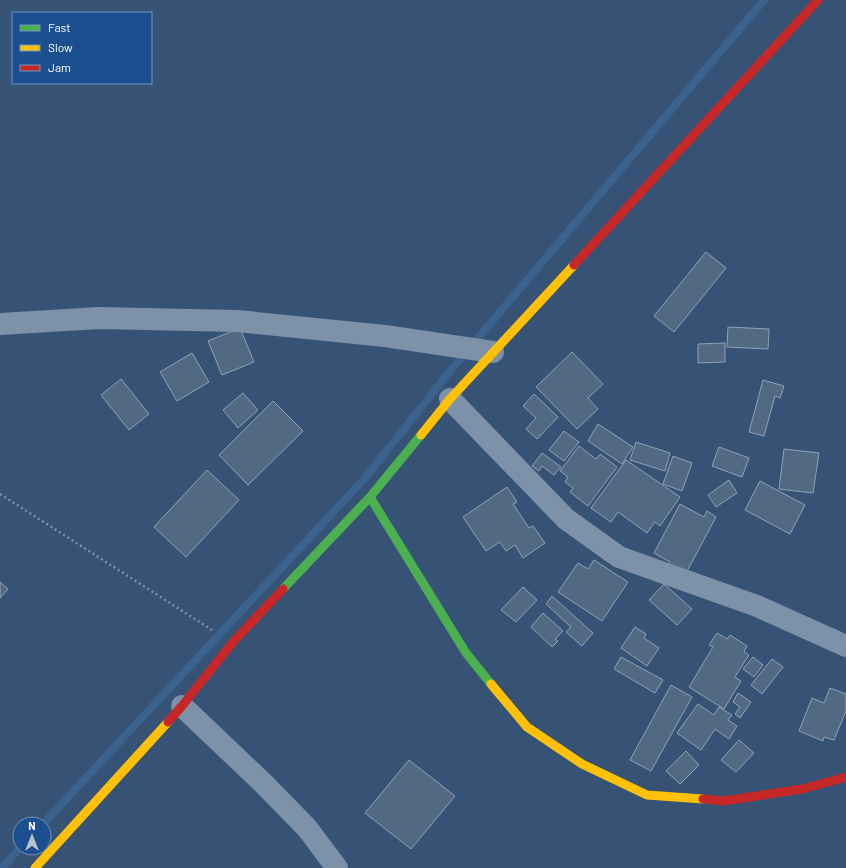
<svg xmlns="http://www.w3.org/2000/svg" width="846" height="868" viewBox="0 0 846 868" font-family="Barlow,sans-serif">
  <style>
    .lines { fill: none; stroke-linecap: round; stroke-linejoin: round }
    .stream { stroke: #3b618d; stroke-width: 8 }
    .building { fill: #526984; stroke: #92a2b6 }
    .path { stroke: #7d92a8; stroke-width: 2.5; stroke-dasharray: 2 3; stroke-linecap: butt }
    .street { stroke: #7d92a8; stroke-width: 22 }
    .fast { stroke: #4caf50; stroke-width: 9 }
    .slow { stroke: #ffc107; stroke-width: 9 }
    .jam { stroke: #c62828; stroke-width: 9 }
  </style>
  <rect width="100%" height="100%" fill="#365274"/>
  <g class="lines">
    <path class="stream" d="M43 824 365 478 451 370 764 0
      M2 868 20 848"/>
  </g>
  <path class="building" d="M706 252 726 268 674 332 654 316Z
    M728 327 769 329 768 349 727 347Z
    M240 328 254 362 222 375 208 341Z
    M725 343V362L698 363V344Z
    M572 352 603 384 588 398 598 409 577 429 536 387Z
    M192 353 209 382 177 401 160 372Z
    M121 379 149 414 129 430 101 395Z
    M763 380 784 386 780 398 775 396 764 436 749 432Z
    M243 393 258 410 238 428 223 410Z
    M534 394 558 417 537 439 526 429 536 418 523 406Z
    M273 401 303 431 248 485 219 455Z
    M598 424 633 447 622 464 588 441Z
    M564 431 579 442 564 461 549 450Z
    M636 442 670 453 665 471 630 460Z
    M579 446 596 459 600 454 617 467 588 506 570 492 573 488 565 482 568 477 560 471Z
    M719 447 749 458 742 477 712 466Z
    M784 449 819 453 813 493 779 489Z
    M542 453 561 467 554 475 542 466 539 471 532 466Z
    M673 456 692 463 682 491 663 484Z
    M626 460 680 497 660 526 655 522 647 533 618 512 611 522 591 508Z
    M207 470 239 500 186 557 154 527Z
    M729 480 737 493 716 507 708 495Z
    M760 481 805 505 790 534 745 510Z
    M507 487 517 502 513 504 529 528 533 526 545 543 523 558 515 545 506 551 500 542 486 551 463 517Z
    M680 504 704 517 707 511 716 517 685 575 668 565 670 562 654 553Z
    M594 560 628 582 602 621 558 592 578 563 588 569Z
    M0 582 8 589 0 598Z
    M664 584 692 609 677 625 649 600Z
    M523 587 537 600 516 622 501 610Z
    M552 596 593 633 582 646 566 632 571 627 546 604Z
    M543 613 563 631 555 639 558 641 552 647 531 627Z
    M635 627 646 634 644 638 659 648 647 666 621 648Z
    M717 633 727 639 730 635 747 646 744 652 749 655 735 677 741 681 724 709 689 687 713 647 709 645Z
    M621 657 663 680 655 693 614 669Z
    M753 657 763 665 754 677 743 669Z
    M772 659 783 667 762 694 751 685Z
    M671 685 692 697 651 771 630 760Z
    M830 688 846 694V711L834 740 824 737 823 741 799 731 812 698 824 703Z
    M738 693 751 702 740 718 735 714 740 707 733 702Z
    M698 704 714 715 719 707 732 715 728 720 737 726 729 739 715 729 701 750 677 733Z
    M739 740 754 753 736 772 721 760Z
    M686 751 699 765 680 784 666 771Z
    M409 760 455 796 411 849 365 813Z"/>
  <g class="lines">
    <path class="path" d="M0 494 212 630"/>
    <path class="street" d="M0 324 99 318 237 321 385 336 493 352
      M450 399 566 519 619 557 757 606 846 646
      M182 706 263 783 307 828 337 868"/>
    <path class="fast" d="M370 497 466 653 491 684
      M283 589 370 497 421 435"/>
    <path class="slow" d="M421 435 450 399 574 265
      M491 684 527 727 582 764 647 795 703 799
      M35 868 168 722"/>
    <path class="jam" d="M574 265 818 0
      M168 722 182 706 233 642 283 589
      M703 799 724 801 802 789 846 777"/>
  </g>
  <rect x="12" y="12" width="140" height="72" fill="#1b4f8f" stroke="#7695bc"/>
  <rect x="20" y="25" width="20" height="6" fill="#4caf50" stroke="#7695bc"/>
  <text x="48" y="32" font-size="12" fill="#ffffff">Fast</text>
  <rect x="20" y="45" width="20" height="6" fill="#ffc107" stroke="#7695bc"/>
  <text x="48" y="52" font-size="12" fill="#ffffff">Slow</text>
  <rect x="20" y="65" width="20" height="6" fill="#c62828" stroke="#7695bc"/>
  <text x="48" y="72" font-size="12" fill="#ffffff">Jam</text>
  <g transform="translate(32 836)"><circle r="19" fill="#1b4f8f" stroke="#7695bc"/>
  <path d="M0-3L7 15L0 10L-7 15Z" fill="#b9c2ce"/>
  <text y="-6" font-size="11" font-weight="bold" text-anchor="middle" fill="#ffffff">N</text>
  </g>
</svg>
